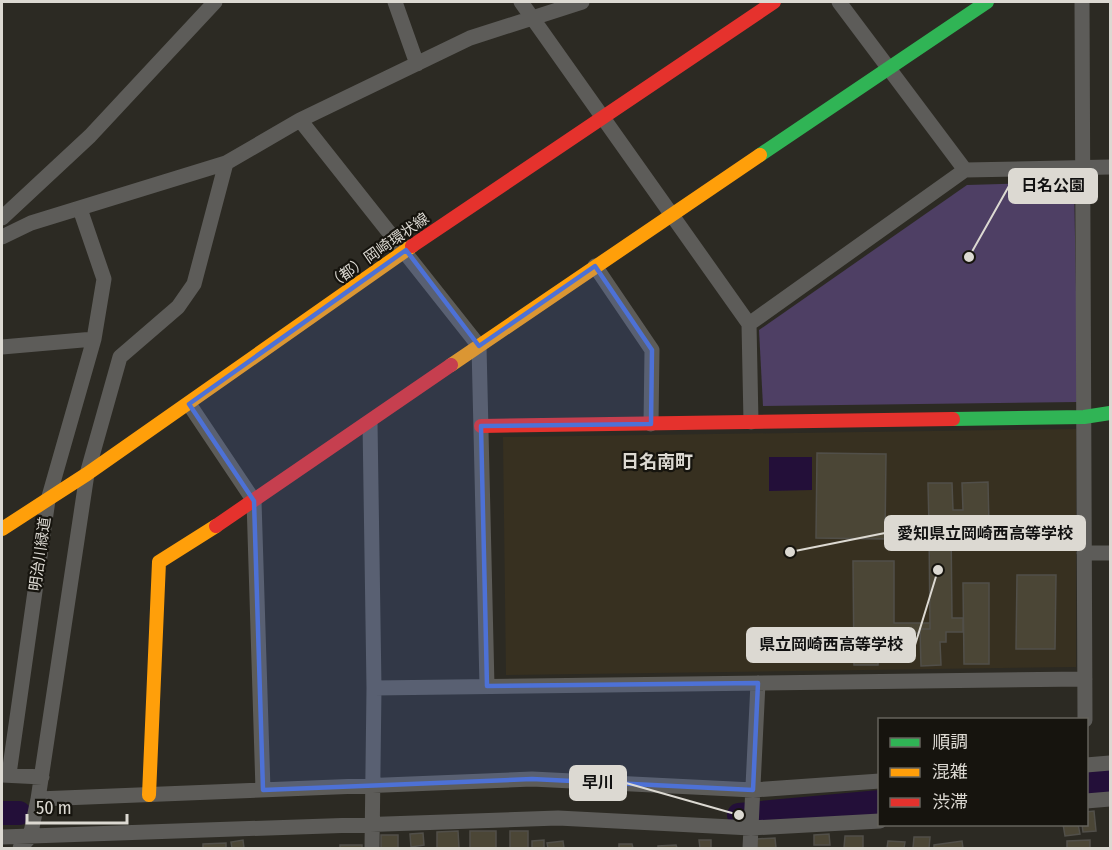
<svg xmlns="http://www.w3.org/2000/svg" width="1112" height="850" viewBox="0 0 1112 850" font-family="'Fira Sans Condensed','Noto Sans JP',sans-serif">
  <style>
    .built { fill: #373020 }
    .green { fill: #4e3f64 }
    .water { fill: #230f39 }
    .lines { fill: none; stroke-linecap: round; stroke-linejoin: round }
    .river { stroke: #230f39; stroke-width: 24 }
    .building { fill: #4b4636; stroke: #514f49; stroke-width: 1.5 }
    .street { stroke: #5d5c59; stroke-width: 15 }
    .fast { stroke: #30b455; stroke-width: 14 }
    .slow { stroke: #ff9f0a; stroke-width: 14 }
    .jam { stroke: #e5322d; stroke-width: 14 }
    .marked { fill: #4d71d6; fill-opacity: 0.2; stroke: #4d71d6; stroke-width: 4.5; stroke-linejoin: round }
    .labels { text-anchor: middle; stroke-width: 4.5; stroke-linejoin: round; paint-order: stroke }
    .street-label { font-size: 15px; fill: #dcd9d2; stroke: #16140e }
    .quarter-label { font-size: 18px; font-weight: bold; fill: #dcd9d2; stroke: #16140e }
    .leader { fill: none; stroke: #dcd9d2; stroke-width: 2 }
    .callout-dot { fill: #dcd9d2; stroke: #16140e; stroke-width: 2 }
    .callout { fill: #dcd9d2; stroke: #dcd9d2; stroke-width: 2 }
    .callout-label { font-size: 16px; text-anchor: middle; font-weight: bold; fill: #111 }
  </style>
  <rect width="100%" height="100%" fill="#2c2a23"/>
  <path class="built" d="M1076 429V667L506 675 503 437Z"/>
  <path class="green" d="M1074 182 1078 402 763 406 759 330 967 185Z"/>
  <path class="water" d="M769 457H812V490L769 491Z"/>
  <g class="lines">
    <path class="river" d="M1086 782 1110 780
      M2 813H19
      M739 815 880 802"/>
  </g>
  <path class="building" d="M817 453 886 454 885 539 816 538Z
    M988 482 989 526 929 527 928 483H952L953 510H963L962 483Z
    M951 526 952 618H963V632H946V642H940L941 665 921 666 920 629H930L929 527Z
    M853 561H894V623H930V629H920V633H896V643L878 644V665H854Z
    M1017 575H1056L1055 649H1016Z
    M963 583H989V664H964Z
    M1094 811 1096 831 1083 832 1082 824H1086V812Z
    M1063 824H1078L1080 834 1065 836Z
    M458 831 459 848H437V832Z
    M470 831H496V848H470Z
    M510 831H528V848H510Z
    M423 833 424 845 411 847 410 834Z
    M829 834 830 845H814V835Z
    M381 835H398V848H381Z
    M845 836H863V848H844Z
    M914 837H930L929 848H913Z
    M775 838 776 848H757V839Z
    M243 840 244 848H232L231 842Z
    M544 840V848H532V841Z
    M699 840H711V848H700Z
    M1090 840V848H1067V841Z
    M563 841 564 848H548L547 843Z
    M888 841 905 842 904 848H887Z
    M962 841 963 848H934V845Z
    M226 843V848H203V844Z
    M619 844H632L633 848H619Z
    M340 845H362V848H340Z
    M676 845 677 848H658V846Z"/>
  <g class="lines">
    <path class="street" d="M395 2 417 64
      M521 2 749 324 751 422
      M839 2 965 170
      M1082 2 1085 720
      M300 120 479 346 487 686
      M2 218 90 136 215 2
      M2 237 31 223 226 163 300 120 470 38 582 2
      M595 266 652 350 651 424
      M749 324 965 170 1110 167
      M2 347 94 339
      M189 404 254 501 263 790
      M370 422 374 688 372 848
      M1084 553H1110
      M374 688 1085 679
      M1086 765 1110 763
      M9 774 48 500 94 339 104 279 80 209
      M2 775 42 777
      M38 799 532 779 753 790 880 781
      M1086 801 1110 799
      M2 837 558 818 751 828 880 821
      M20 848 30 837 38 799 87 474 120 357 178 307 194 284 226 163
      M750 848 758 683"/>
    <path class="fast" d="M760 155 987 2
      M953 419 1084 417 1110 413"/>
    <path class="slow" d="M451 365 760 155
      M2 529 87 474 412 246
      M149 795 159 562 216 526"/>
    <path class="jam" d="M412 246 774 2
      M481 426 953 419
      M216 526 451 365"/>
  </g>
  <path class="marked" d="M406 250 479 346 595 266 652 350 651 424 481 426 487 686 758 683 753 790 532 779 263 790 254 501 189 404Z"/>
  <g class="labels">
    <g class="street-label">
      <text transform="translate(378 251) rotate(-35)" y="5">（都）岡崎環状線</text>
      <text transform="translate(40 554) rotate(-82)" y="5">明治川緑道</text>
    </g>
    <g class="quarter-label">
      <text x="657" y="468">日名南町</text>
    </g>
  </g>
  <path class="leader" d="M969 257L1009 186M790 552L885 533M938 570L915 645M739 815L626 783"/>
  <g class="callout-dot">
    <circle cx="969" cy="257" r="6"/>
    <circle cx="790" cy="552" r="6"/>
    <circle cx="938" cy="570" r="6"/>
    <circle cx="739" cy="815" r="6"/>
  </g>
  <g class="callout">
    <rect x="1009" y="169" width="88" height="34" rx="6"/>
    <rect x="885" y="516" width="200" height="34" rx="6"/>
    <rect x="747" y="628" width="168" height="34" rx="6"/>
    <rect x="570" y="766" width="56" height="34" rx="6"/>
  </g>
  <g class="callout-label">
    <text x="1053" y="191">日名公園</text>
    <text x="985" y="539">愛知県立岡崎西高等学校</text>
    <text x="831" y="650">県立岡崎西高等学校</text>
    <text x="598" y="788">早川</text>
  </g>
  <rect width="1112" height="850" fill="none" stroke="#dcd9d2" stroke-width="6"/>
  <rect x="878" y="718" width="210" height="108" fill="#16140e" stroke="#65635c" stroke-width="1.5"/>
  <rect x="890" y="738" width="30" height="9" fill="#30b455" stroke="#65635c" stroke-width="1.5"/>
  <text x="932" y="748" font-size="18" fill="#dcd9d2">順調</text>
  <rect x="890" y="768" width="30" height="9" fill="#ff9f0a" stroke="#65635c" stroke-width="1.5"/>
  <text x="932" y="778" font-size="18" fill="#dcd9d2">混雑</text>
  <rect x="890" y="798" width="30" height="9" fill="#e5322d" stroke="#65635c" stroke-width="1.5"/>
  <text x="932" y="808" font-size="18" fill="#dcd9d2">渋滞</text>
  <path d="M27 814v9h100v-9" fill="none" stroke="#dcd9d2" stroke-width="3"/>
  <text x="36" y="814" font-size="18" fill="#dcd9d2" stroke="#16140e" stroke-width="4.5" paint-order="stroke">50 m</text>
</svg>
